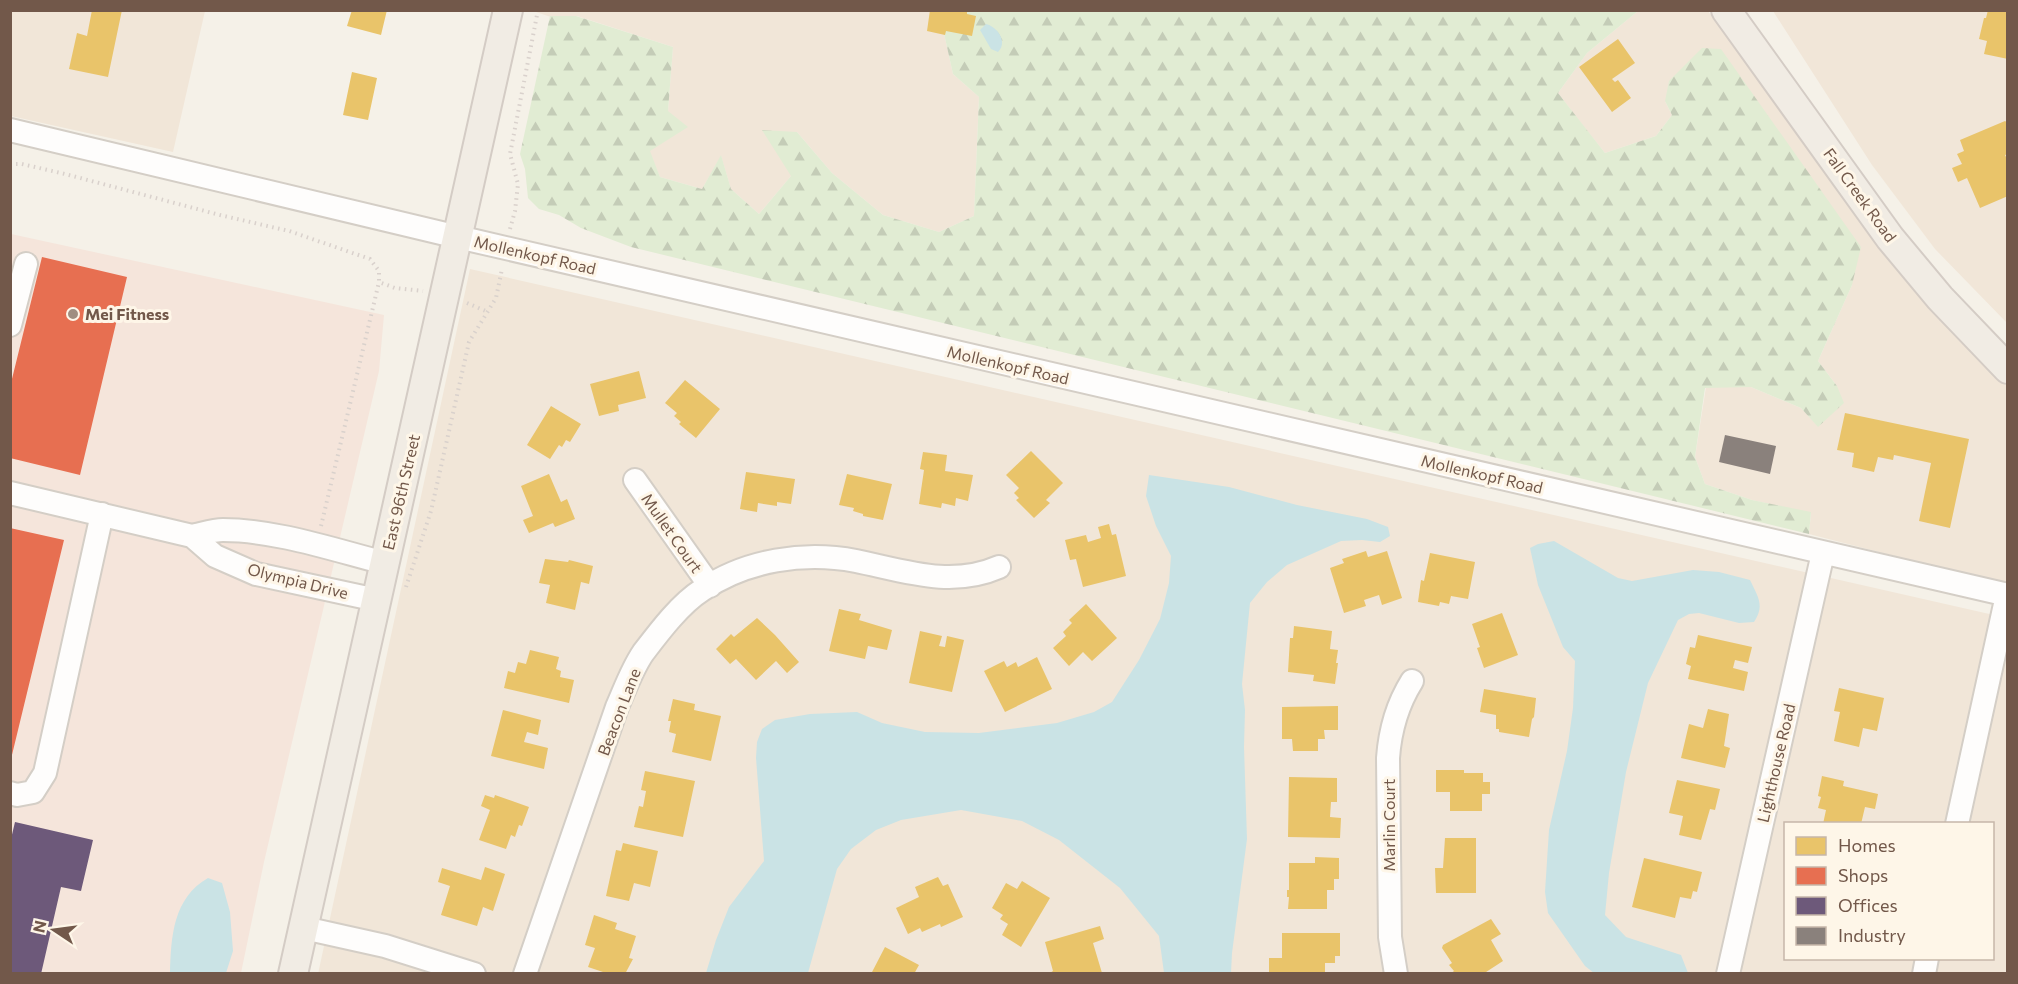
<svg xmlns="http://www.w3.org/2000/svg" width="2018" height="984" viewBox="0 0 2018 984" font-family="Commissioner,sans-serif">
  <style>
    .residential { fill: #f1e6d8; fill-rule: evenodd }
    .commercial { fill: #f5e5db }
    .forest { fill: url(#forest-firs) }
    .water { fill: #cae3e5 }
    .homes { fill: #e9c46a }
    .shops { fill: #e76f51 }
    .offices { fill: #6d597a }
    .industry { fill: #8a817c }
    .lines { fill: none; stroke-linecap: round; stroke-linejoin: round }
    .minor-casing { stroke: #d4cec6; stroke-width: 26 }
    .major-casing { stroke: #d4ccc5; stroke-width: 32 }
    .path { stroke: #d9d1cc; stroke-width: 4; stroke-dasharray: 1.5 4.5; stroke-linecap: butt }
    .minor { stroke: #fefdfc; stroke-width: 22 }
    .major { stroke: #f1ece4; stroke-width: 28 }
    .poi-dot { fill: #a08e81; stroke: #fef6e8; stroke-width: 2 }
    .labels { text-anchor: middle; stroke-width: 6; stroke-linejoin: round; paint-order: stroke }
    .street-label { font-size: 16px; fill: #72584a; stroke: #fef6e8 }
    .poi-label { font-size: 16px; font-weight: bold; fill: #72584a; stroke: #fef6e8; text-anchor: start }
  </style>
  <defs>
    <pattern id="forest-firs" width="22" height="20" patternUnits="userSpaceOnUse" patternTransform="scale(1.5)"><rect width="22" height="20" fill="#e1ecd3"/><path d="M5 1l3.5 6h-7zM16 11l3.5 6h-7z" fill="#c4ccb7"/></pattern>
  </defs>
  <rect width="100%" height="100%" fill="#f5f1e8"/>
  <path class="residential" d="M11 11H205L173 152 11 116Z
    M533 11H939L953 74 979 97 974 216 939 232 883 215 832 173 797 132 791 176 759 214 731 189 721 156 702 189 660 177 649 151 668 111 673 47 577 16 551 17Z
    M1638 11H1708L1861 223 1907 282 1988 369 2007 386V585L1809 534 1811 513 1752 500 1705 484 1695 457 1706 387H1751L1801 408 1818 426 1837 386 1818 361 1852 285 1665 101 1672 115 1656 136 1605 153 1581 123 1558 93 1587 53Z
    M1773 11H2007V323L1935 249 1872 165Z
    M470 269 2007 618V973L318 974ZM1786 824H1992V958H1786Z"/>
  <path class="commercial" d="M11 234 384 315 379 371 264 862 241 973 11 974Z"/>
  <path class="forest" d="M939 11H1638L1587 53 1558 93 1605 153 1656 136 1672 115 1665 101 1669 81 1702 48 1721 49 1861 247 1852 285 1818 361 1837 386 1844 403 1818 427 1801 408 1751 387 1705 388 1695 457 1705 484 1752 500 1811 512 1809 534 631 247 581 228 559 215 539 209 528 198 525 169 520 154 550 16H576L673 47 668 111 688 127 650 151 660 177 702 189 721 155 731 189 759 214 791 176 762 130 797 132 832 173 883 215 939 232 974 216 979 97 953 74Z"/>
  <path class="water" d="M986 24C998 27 1008 42 998 52L991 49 980 30Z
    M1149 475 1229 487 1297 505 1367 519 1388 527 1390 536 1380 542 1362 540 1341 541 1287 565 1267 582 1250 603 1242 684 1245 710 1244 747 1247 839 1232 953 1231 973H1164L1159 936 1120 888 1059 840 1022 821 961 810 901 820 876 830 851 849 837 869 808 973H706L716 940 729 907 764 861 756 758 757 742 762 729 775 720 810 714 857 712 882 723 925 732 979 733 1057 723 1094 712 1112 702 1139 660 1160 619 1169 583 1171 556 1156 526 1146 496Z
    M1554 541 1618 578 1632 581 1693 570 1719 572 1750 580C1758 597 1765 605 1754 622L1739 623 1699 613 1689 614 1678 620 1648 683 1626 772 1609 873 1605 915 1626 937 1681 955 1688 973H1594L1585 966 1548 913 1545 892 1549 830 1567 751 1573 708 1575 661 1563 647 1538 585 1530 548 1538 544Z
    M208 878 222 883 230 912 233 951 226 973H170C171 937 173 898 208 878Z"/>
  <path class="homes" d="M92 10H122L108 77 69 69 77 33 87 36Z
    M352 10H387L381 35 347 26Z
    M930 10H967V14L976 16 972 36 946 31 945 35 927 31Z
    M1988 10H2008V59L1984 54 1987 41 1979 39 1984 18H1986Z
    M1618 39 1635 63 1612 79 1615 82 1618 80 1631 98 1612 112 1579 67Z
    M352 72 377 78 368 120 343 115Z
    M2005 121 2008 123V154L2005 155 2008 161V196L1980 208 1967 178 1958 182 1952 168 1962 164 1957 154 1964 151 1960 140Z
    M639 371 646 398 618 405 619 411 599 416 590 384Z
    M685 380 720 409 696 438 679 424 681 422 674 416 677 413 665 403Z
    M551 406 581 424 570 442 566 440 562 447 559 445 550 459 527 445Z
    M1845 413 1969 439 1950 528 1919 521 1931 463 1894 455 1893 460 1878 457 1874 472 1852 467 1854 453 1837 450Z
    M1031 451 1063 483 1046 500 1050 503 1034 518 1016 500 1019 498 1014 493 1019 488 1006 475Z
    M923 452 947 455 945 471 973 475 968 501 956 498 955 506 942 503 941 508 919 504 924 470 920 469Z
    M746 472 795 479 791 504 777 502V506L758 503 757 512 740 509Z
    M549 474 561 502 567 499 575 519 555 527 553 523 529 533 523 520 533 516 521 486Z
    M847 474 892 484 883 520 863 516V514L853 511 854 508 839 505Z
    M1109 524 1112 535 1116 534 1126 576 1083 587 1076 559 1070 560 1065 540 1086 535 1088 542 1101 538 1098 527Z
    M1366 551 1368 557 1387 551 1402 598 1382 605 1379 595 1364 600 1366 606 1344 613 1330 568 1344 563 1342 559Z
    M1430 553 1475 562 1468 599 1451 596 1449 604 1440 602 1439 606 1418 602 1421 580 1424 581Z
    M545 559 568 562 569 560 593 566 589 584 581 582 575 610 546 603 550 585 539 583Z
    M1086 604 1117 638 1092 661 1083 652 1069 666 1053 648 1066 636 1063 632 1072 623 1069 620Z
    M839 609 861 614 859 620 892 630 887 650 868 646 865 659 829 651Z
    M1502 613 1518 655 1484 668 1477 648 1480 647 1472 624Z
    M757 618 775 635 799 662 787 673 776 661 756 680 736 659 730 664 716 649 731 634 734 637Z
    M1294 626 1332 631 1330 649 1338 650 1336 663H1338L1335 684 1313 681 1314 675 1288 672 1290 638H1293Z
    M920 631 942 636 939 646 945 647 947 636 964 640 952 692 909 683Z
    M1698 635 1752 647 1748 663 1735 660 1733 668 1748 672 1744 691 1688 679 1691 666 1686 664 1690 647 1695 648Z
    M530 650 559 657 556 669 561 671 560 677 574 680 569 703 504 688 508 671 515 673 518 662 526 664Z
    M1037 657 1052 689 1005 712 984 671 1004 661 1007 667 1016 662 1018 667Z
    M1839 688 1884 698 1877 731 1863 728 1859 747 1834 741 1840 712 1834 711Z
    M1484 689 1536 698 1534 717 1532 719 1529 737 1499 732V729H1496V715L1480 712Z
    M673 699 695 704 694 710 721 716 711 761 672 752 676 734 669 732 671 721H668Z
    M1338 706V730H1324L1325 739H1318V751H1293L1292 739H1282V707Z
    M1708 709 1729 714 1724 746 1730 748 1725 768 1681 758 1689 724 1703 728Z
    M503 710 541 720 538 735 527 732 524 742 548 748 544 769 491 756Z
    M1436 770H1464V773H1483V782H1490V794H1482V811H1450V792H1436Z
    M645 771 695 781 683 837 634 827 639 806 643 807 646 791 641 790Z
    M1822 776 1844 781 1843 786 1878 794 1875 809 1865 807 1861 824H1823L1826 810 1818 808 1821 797 1818 796Z
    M1289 777 1337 778V802H1331L1330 817 1341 818 1340 838 1288 837Z
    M1677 780 1720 789 1715 810 1710 809 1701 840 1679 835 1683 816 1669 813Z
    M485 795 494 798 495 795 529 807 522 826 519 825 515 837 511 835 506 849 479 840 490 810 481 806Z
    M1445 838H1476V893H1436L1435 868H1443Z
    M623 843 658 851 650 887 634 883 629 901 606 896 616 850 621 851Z
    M1315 857 1339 858V879H1334V890H1327V909H1288L1289 897H1287V890H1289V863H1315Z
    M1644 858 1702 872 1697 892 1693 891 1691 899 1680 897 1675 918 1632 907Z
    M485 867 505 874 493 911 483 907 477 926 441 915 450 886 438 882 442 868 481 880Z
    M938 877 943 886 948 884 963 917 941 927 940 924 922 932 920 928 908 934 896 908 919 897 915 887Z
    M1022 881 1050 898 1021 947 1002 935 1008 924 1000 919 1003 915 992 908 1006 883 1017 889Z
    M594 915 617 923 615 929 636 936 629 958 633 959 625 974H609L588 967 595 948 585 945Z
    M1491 919 1501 934 1491 940 1503 961 1483 974H1450L1454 971 1449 965 1452 963 1442 948 1443 945Z
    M1100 926 1104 939 1093 943 1102 973 1048 974 1053 971 1045 942Z
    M1282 933H1340V956H1335V963H1325V974H1269V958H1282Z
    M885 947 919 965 914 974H871Z"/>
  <path class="shops" d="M42 257 127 277 80 475 10 458V387Z
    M10 528 64 540 11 759H10Z"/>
  <path class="offices" d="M15 822 93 840 81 891 61 887 41 974H10V843Z"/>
  <path class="industry" d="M1725 435 1776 446 1770 474 1719 462Z"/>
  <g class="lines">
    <defs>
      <path id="minor" d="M10 130 458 237 2008 595
        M10 325 26 264
        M635 480 710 586
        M10 493 192 536 215 556 256 574 377 600
        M192 536C202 534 213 530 223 530 276 530 334 550 385 563
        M10 793 17 795 33 792 45 773 102 514
        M1957 824 2007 595
        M304 928 385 946 474 974
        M525 974 617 707C625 689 632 669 643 653 659 632 680 604 702 590 746 560 804 551 856 561 905 571 951 588 999 567
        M1396 974 1390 937 1388 758C1390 730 1397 705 1412 681
        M1728 974 1823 553
        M1924 974 1927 958"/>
      <path id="major" d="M1726 10 1890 238 1940 298 2008 369
        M293 974 508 10"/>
    </defs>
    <use href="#minor" class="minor-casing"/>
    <use href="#major" class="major-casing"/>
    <path class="path" d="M10 164H22L65 174 220 215 289 231 370 259 379 271V282L395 288 423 291
      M510 229 515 211 518 184 510 154 538 10
      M467 303 488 312
      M321 526 379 282
      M406 587 431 511 469 342 496 298 502 269"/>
    <use href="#minor" class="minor"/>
    <use href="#major" class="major"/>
  </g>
  <circle class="poi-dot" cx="73" cy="314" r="6"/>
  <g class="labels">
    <g class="street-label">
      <text transform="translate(1860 195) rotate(54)" y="6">Fall Creek Road</text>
      <text transform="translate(535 255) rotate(13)" y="6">Mollenkopf Road</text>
      <text transform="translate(1008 365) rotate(13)" y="6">Mollenkopf Road</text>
      <text transform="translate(1482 474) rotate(13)" y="6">Mollenkopf Road</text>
      <text transform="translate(401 492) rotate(-77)" y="6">East 96th Street</text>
      <text transform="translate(672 533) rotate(55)" y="6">Mullet Court</text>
      <text transform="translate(298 581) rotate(14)" y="6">Olympia Drive</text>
      <text transform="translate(619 712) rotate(-69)" y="6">Beacon Lane</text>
      <text transform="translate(1776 763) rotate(-77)" y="6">Lighthouse Road</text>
      <text transform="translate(1389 825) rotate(-90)" y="6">Marlin Court</text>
    </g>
    <g class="poi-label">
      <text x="85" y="320">Mei Fitness</text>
    </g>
  </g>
  <rect width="2018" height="984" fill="none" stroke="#72584a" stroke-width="24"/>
  <rect x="1784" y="822" width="210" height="138" fill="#fef6e8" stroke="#c6b7a9" stroke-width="1.5"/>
  <rect x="1796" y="837" width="30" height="18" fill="#e9c46a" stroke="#c6b7a9" stroke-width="1.5"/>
  <text x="1838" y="852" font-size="18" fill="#72584a">Homes</text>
  <rect x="1796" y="867" width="30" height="18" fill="#e76f51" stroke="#c6b7a9" stroke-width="1.5"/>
  <text x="1838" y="882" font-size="18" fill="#72584a">Shops</text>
  <rect x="1796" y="897" width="30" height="18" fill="#6d597a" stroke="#c6b7a9" stroke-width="1.5"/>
  <text x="1838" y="912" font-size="18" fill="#72584a">Offices</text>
  <rect x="1796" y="927" width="30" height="18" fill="#8a817c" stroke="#c6b7a9" stroke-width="1.5"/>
  <text x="1838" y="942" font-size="18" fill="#72584a">Industry</text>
  <g transform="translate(54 930) rotate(283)" stroke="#fef6e8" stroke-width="4.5" paint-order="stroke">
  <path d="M0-4.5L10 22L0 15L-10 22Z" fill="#72584a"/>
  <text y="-9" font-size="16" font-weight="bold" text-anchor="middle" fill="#72584a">N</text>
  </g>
</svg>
